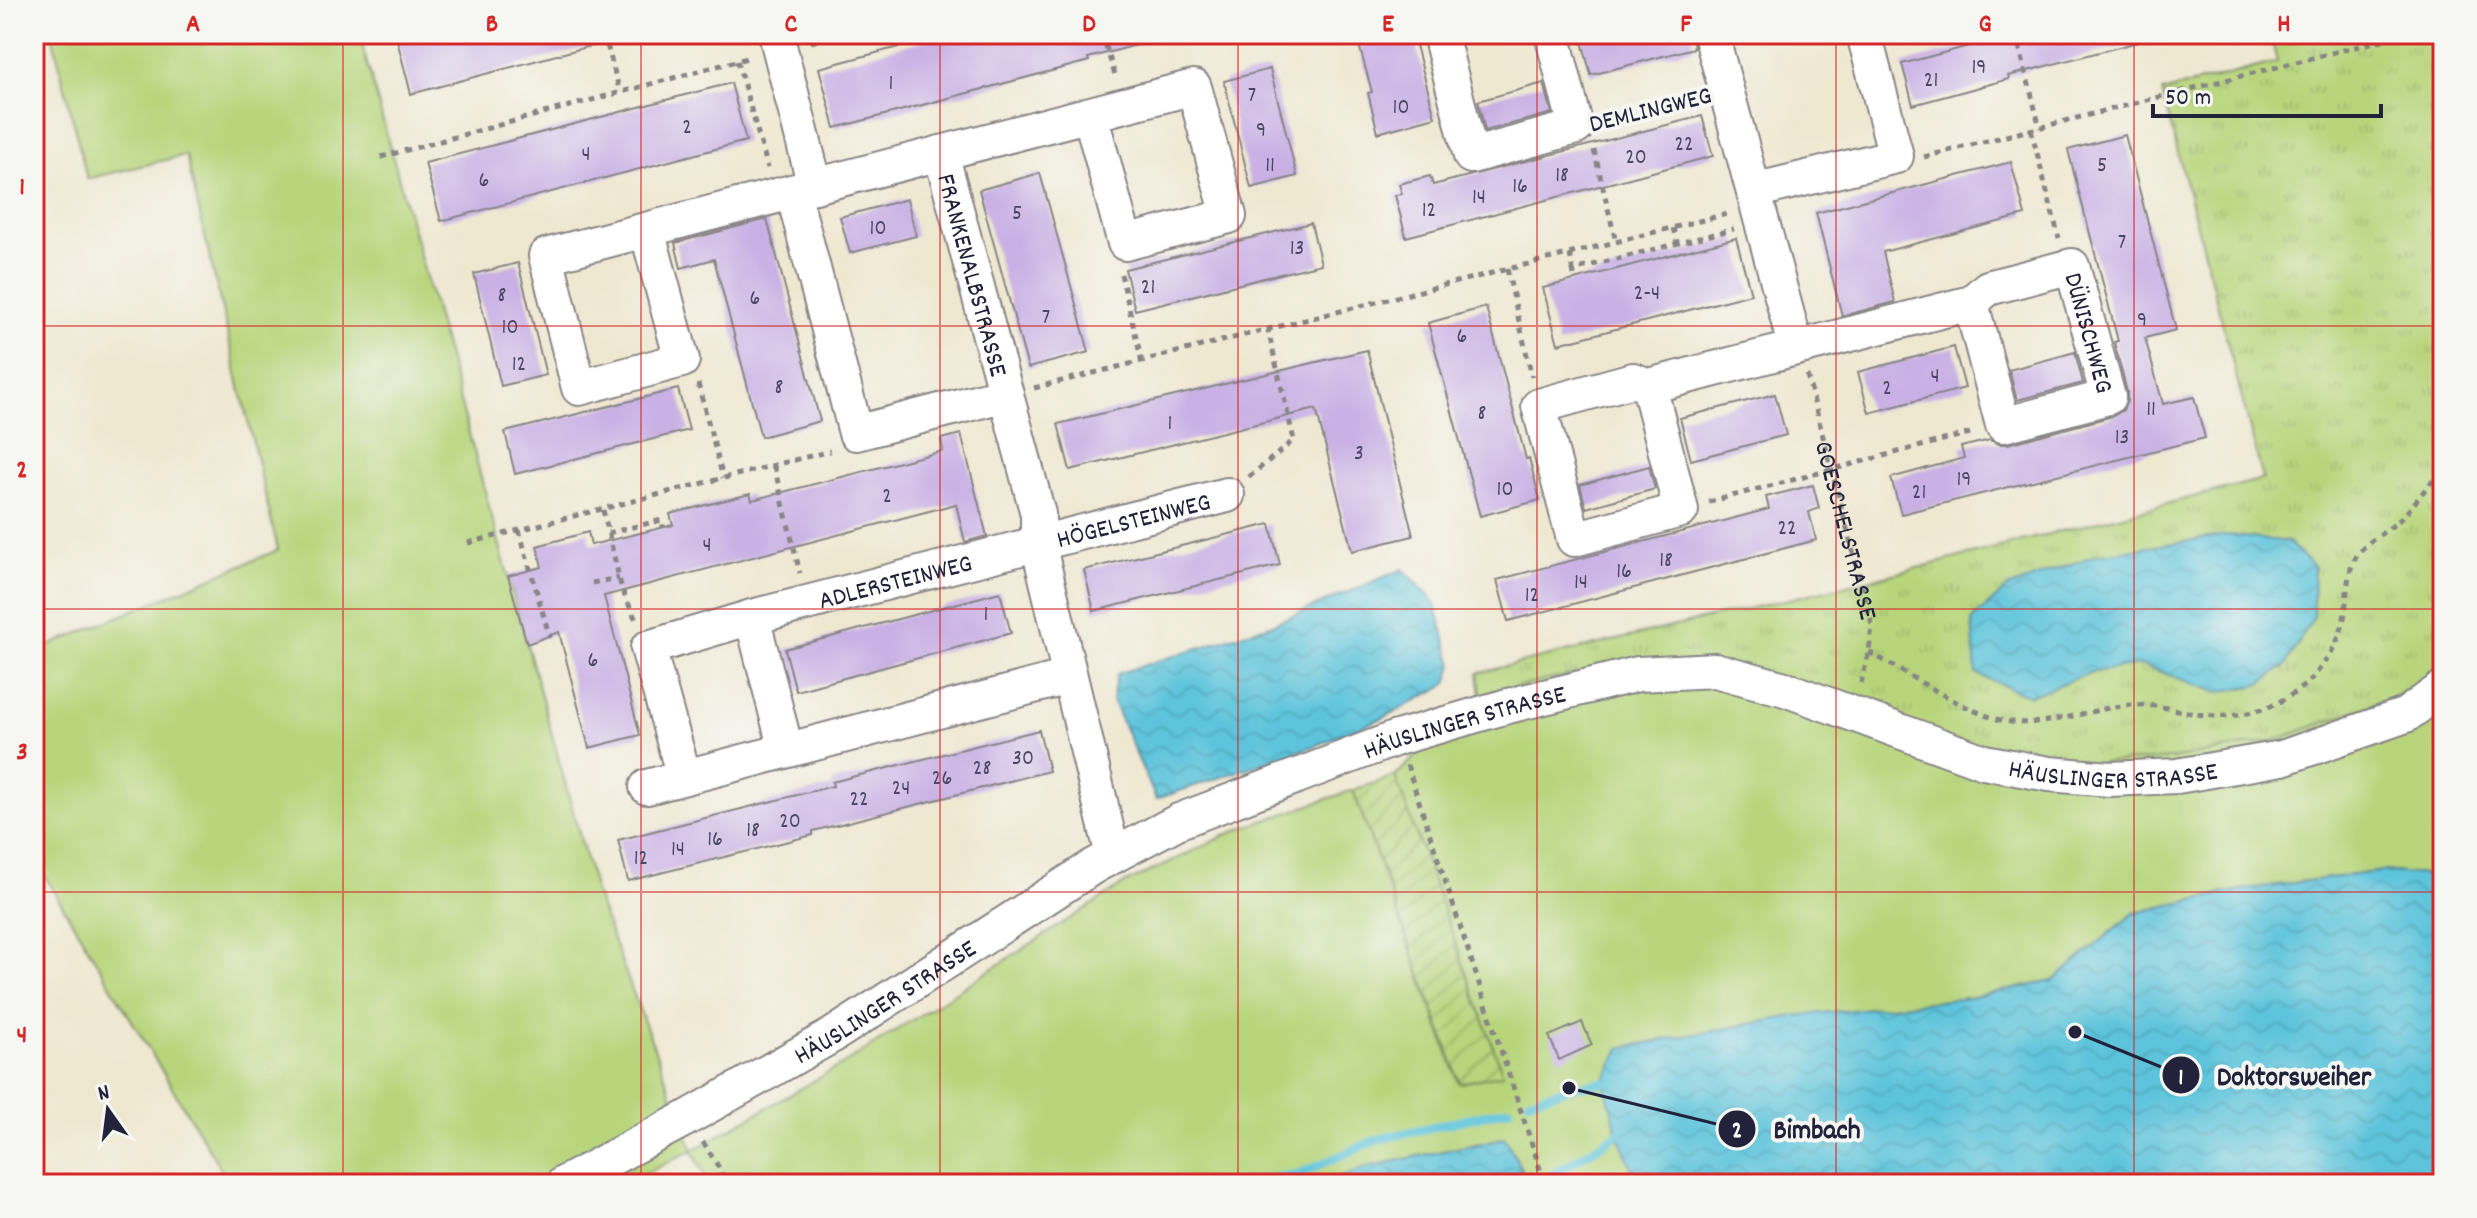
<svg xmlns="http://www.w3.org/2000/svg" width="2477" height="1218" viewBox="0 0 2477 1218" font-family="Dekko,sans-serif">
  <style>
    .grass { fill: #b8d57c; stroke: #6d7c5c; stroke-width: 2 }
    .park { fill: url(#park-tufts); stroke: #6d7c5c; stroke-width: 2 }
    .garden { fill: url(#garden-furrows); stroke: #6d7c5c; stroke-width: 2 }
    .water { fill: url(#water-waves); stroke: #40738b; stroke-width: 2 }
    .lines { fill: none; stroke-linecap: round; stroke-linejoin: round }
    .stream { stroke: #5dc4db; stroke-width: 9 }
    .building { fill: #c9b1e5 }
    .street-casing { stroke: #888586; stroke-width: 38 }
    .path { stroke: #888586; stroke-width: 5; stroke-dasharray: 6 6; stroke-linecap: butt }
    .street { stroke: #fff; stroke-width: 34 }
    .grid { fill: none; stroke: #d62828; stroke-width: 2; stroke-opacity: 0.55 }
    .labels { text-anchor: middle; stroke-width: 8; stroke-linejoin: round; paint-order: stroke }
    .number-label { font-size: 22px; fill: #4c4666 }
    .street-label { font-size: 26px; fill: #22223b; stroke: #f6f6f2 }
    .leader { fill: none; stroke: #22223b; stroke-width: 3 }
    .callout-dot { fill: #22223b; stroke: #f6f6f2; stroke-width: 3 }
    .mark-label { font-size: 24px; text-anchor: middle; font-weight: bold; fill: #fff }
    .callout-label { font-size: 28px; text-anchor: middle; font-weight: bold; fill: #22223b; stroke: #f6f6f2; stroke-width: 8; stroke-linejoin: round; paint-order: stroke }
    .neatline { fill: none; stroke: #d62828; stroke-width: 3 }
    .grid-label { font-size: 26px; text-anchor: middle; font-weight: bold; fill: #d62828 }
  </style>
  <defs>
    <pattern id="park-tufts" width="24" height="20" patternUnits="userSpaceOnUse" patternTransform="scale(2)"><rect width="24" height="20" fill="#b8d57c"/><path d="M3 7l-1-3M5 7V3M7 7l1-3M15 17l-1-3M17 17v-4M19 17l1-3" fill="none" stroke="#9eb76c"/></pattern>
    <pattern id="garden-furrows" width="10" height="10" patternUnits="userSpaceOnUse" patternTransform="scale(2)"><rect width="10" height="10" fill="#b8d57c"/><path d="M-1 1l2-2M0 10L10 0M9 11l2-2" fill="none" stroke="#9eb76c"/></pattern>
    <pattern id="water-waves" width="16" height="10" patternUnits="userSpaceOnUse" patternTransform="scale(2)"><rect width="16" height="10" fill="#5dc4db"/><path d="M0 5q4-4 8 0t8 0" fill="none" stroke="#51a8bd"/></pattern>
  </defs>
  <rect width="100%" height="100%" fill="#f6f6f2"/>
  <filter id="ink" filterUnits="userSpaceOnUse"><feTurbulence type="fractalNoise" baseFrequency=".0125" numOctaves="2"/><feDisplacementMap in="SourceGraphic" scale="16" xChannelSelector="R" yChannelSelector="G"/><feConvolveMatrix kernelMatrix="1 2 1 2 8 2 1 2 1" color-interpolation-filters="sRGB"/></filter>
  <filter id="wash" filterUnits="userSpaceOnUse"><feTurbulence type="fractalNoise" baseFrequency=".006" numOctaves="4" result="noise"/><feDisplacementMap in="SourceGraphic" scale="32" xChannelSelector="R" yChannelSelector="G"/><feGaussianBlur stdDeviation="1.8" result="paint"/><feColorMatrix in="noise" values="0 0 0 0 0 0 0 0 0 0 0 0 0 0 0 0 0 1.4 0 .05"/><feComposite in="paint" operator="in"/></filter>
  <g filter="url(#wash)">
    <rect width="100%" height="100%" fill="#efe8d1"/>
    <path class="grass" d="M52 34H359L596 895 693 1150 845 1063 1126 883 1237 830 1353 790 1459 1083 1502 1074 1395 776 1481 695 1634 661 2084 764 2171 759 2273 741 2399 695 2443 665V877L2383 871 2239 890 2134 913 2053 981 1968 998 1618 1134 1638 1184H1529L1505 1138 1367 1167 1321 1184H709L692 1150 625 1184H230L34 858V652L278 550 186 155 87 179Z"/>
    <path class="park" d="M2270 34H2443V665L2399 695 2273 741 2171 759 2084 764 1992 750 1634 661 1481 695 1478 673 1898 573 2263 479 2162 92 2277 62Z"/>
    <path class="garden" d="M1395 776 1503 1074 1460 1083 1353 790Z"/>
    <path class="water" d="M2227 535 2288 542 2314 567 2313 618 2285 666 2259 685 2217 692 2141 665 2092 672 2030 696 1976 674 1972 620 2007 588 2096 555Z
      M1403 569 1434 601 1453 665 1447 684 1385 717 1314 746 1156 799 1112 700 1117 674 1270 625Z
      M2383 871 2443 877V1184H1638L1618 1134 1604 1082 1620 1048 1793 1016 1968 998 2053 981 2134 913 2240 890Z
      M1505 1138 1529 1184H1321L1367 1167Z"/>
    <g class="lines">
      <path class="stream" d="M1529 1100 1569 1088 1604 1082
        M1550 1176 1618 1134
        M1235 1184 1299 1174 1376 1140 1509 1109"/>
    </g>
    <g id="blocks">
      <path class="building" d="M421 34H604L605 42 411 94 397 40Z
        M948 34H1147L1148 42 1088 58 1089 61 835 128 819 68Z
        M1356 34H1413L1435 117 1378 133 1368 93 1372 92Z
        M1580 34H1692L1694 48 1591 75Z
        M2013 34H2137L2138 42 2008 76 2009 79 1913 105 1902 64Z
        M1270 69 1297 176 1251 188 1224 81Z
        M731 83 746 141 441 221 425 163Z
        M1544 83 1552 113 1485 131 1478 101Z
        M1702 116 1713 156 1406 237 1395 195 1402 194 1399 184 1430 176 1433 185Z
        M2125 135 2176 330 2145 338 2163 404 2194 397 2205 438 1901 514 1891 478 1964 458 1961 447 1990 440 1999 444H2008L2113 416 2123 410 2127 401V392L2114 342 2118 341 2068 150Z
        M2011 162 2025 215 1883 252 1895 302 1842 316 1816 213Z
        M1040 173 1089 352 1028 368 979 190Z
        M907 199 916 236 850 253 840 217Z
        M767 219 820 421 761 437 714 259 681 268 675 243Z
        M1311 223 1321 264 1135 310 1125 269Z
        M1736 238 1751 294 1558 344 1543 288Z
        M518 263 546 375 501 386 474 274Z
        M1486 307 1526 459 1529 458 1540 500 1480 516 1428 323Z
        M1954 347 1965 388 1869 413 1858 372Z
        M1367 350 1413 536 1352 551 1316 409 1070 470 1058 424Z
        M2075 352 2083 383 2017 400 2009 370Z
        M678 389 689 430 515 474 505 432Z
        M1775 394 1786 435 1691 460 1680 418Z
        M961 434 987 536 965 542 956 504 604 596 640 735 589 748 559 632 527 644 508 576 542 567 537 546 588 532 591 545 673 525 670 514 750 494 752 500 943 451 941 439Z
        M1649 466 1655 489 1586 508 1580 485Z
        M1813 485 1819 508 1809 512 1816 540 1508 621 1497 580 1769 509 1766 497Z
        M1270 524 1280 565 1094 611 1084 570Z
        M1000 592 1011 633 796 691 785 649Z
        M1039 730 1049 771 813 831V835L628 881 618 840 833 786 832 782Z
        M1582 1022 1592 1045 1559 1060 1549 1036Z"/>
    </g>
  </g>
  <g filter="url(#ink)">
    <use href="#blocks" fill-opacity="0" stroke="#888586" stroke-width="2"/>
    <g class="lines">
      <defs>
        <g id="street">
          <path d="M776 34 815 186"/>
          <path d="M1440 34 1471 156 1576 127 1552 34"/>
          <path d="M1711 34 1796 348"/>
          <path id="s2" d="M941 153 1038 514V543L1113 856"/>
          <path d="M1754 191 1896 156 1864 34"/>
          <path d="M793 192 856 433 1006 394"/>
          <path d="M647 230 682 360 579 388 546 256C762 199 978 143 1194 87L1229 216 1125 243 1090 114"/>
          <path id="s3" d="M1649 386 1681 510 1574 539 1539 406 1633 380 1649 386 1971 303 1988 288 2072 266 2108 397 2003 425 1971 303"/>
          <path d="M752 617 786 750"/>
          <path id="s4" d="M684 777 648 648 752 617 1227 495"/>
          <path d="M647 787 1068 677"/>
          <path id="s5" d="M563 1184 687 1118 833 1035 1094 866 1179 821 1397 738 1504 707 1638 674 1715 670 1785 689 1984 762 2049 774 2110 779 2177 776 2282 758 2406 715 2443 688"/>
        </g>
      </defs>
      <use href="#street" class="street-casing"/>
      <g class="path">
        <path d="M604 34 620 92"/>
        <path d="M1102 34 1115 75"/>
        <path d="M2016 34 2040 128"/>
        <path d="M2442 34 2443 37"/>
        <path d="M811 42 840 34"/>
        <path d="M1897 43 1931 34"/>
        <path d="M737 61 768 168"/>
        <path d="M1606 120 1697 96"/>
        <path d="M2031 130 2059 238"/>
        <path d="M1594 150 1616 242"/>
        <path d="M381 157 751 57"/>
        <path d="M1924 157 2406 34"/>
        <path d="M1673 228 1680 252"/>
        <path d="M1570 254 1573 270 1734 229"/>
        <path d="M1507 269 1532 377"/>
        <path d="M1573 270 1575 280"/>
        <path d="M1121 274 1142 362"/>
        <path id="s1" d="M1807 375 1872 625 1869 652 1861 683"/>
        <path d="M698 384 723 478"/>
        <path d="M1034 388 1727 214"/>
        <path d="M774 466 800 573"/>
        <path d="M1249 477 1294 440 1268 330"/>
        <path d="M1709 502 1974 432"/>
        <path d="M603 510 622 590 636 620"/>
        <path d="M519 530 550 638"/>
        <path d="M608 533 662 520 663 527"/>
        <path d="M468 543 830 451"/>
        <path d="M592 583 619 578"/>
        <path d="M1869 652C1905 672 1968 714 2005 721 2047 729 2090 708 2131 705 2161 703 2187 715 2216 716 2252 718 2295 700 2318 671 2330 656 2339 641 2343 623 2348 603 2345 582 2353 563 2361 544 2383 534 2397 522 2414 508 2424 485 2443 473"/>
        <path d="M1407 765 1545 1184"/>
        <path d="M703 1142 721 1171 725 1184"/>
      </g>
      <use href="#street" class="street"/>
    </g>
  </g>
  <path class="grid" d="M343 34V1184M641 34V1184M940 34V1184M1238 34V1184M1537 34V1184M1836 34V1184M2134 34V1184M34 326H2443M34 609H2443M34 892H2443"/>
  <g class="labels">
    <g class="number-label">
      <text x="1979" y="73">19</text>
      <text x="1931" y="86">21</text>
      <text x="891" y="89">1</text>
      <text x="1252" y="101">7</text>
      <text x="1401" y="113">10</text>
      <text x="687" y="133">2</text>
      <text x="1261" y="136">9</text>
      <text x="1684" y="150">22</text>
      <text x="586" y="160">4</text>
      <text x="1636" y="163">20</text>
      <text x="1270" y="171">11</text>
      <text x="2102" y="171">5</text>
      <text x="1562" y="181">18</text>
      <text x="484" y="186">6</text>
      <text x="1520" y="192">16</text>
      <text x="1479" y="203">14</text>
      <text x="1429" y="216">12</text>
      <text x="1017" y="219">5</text>
      <text x="878" y="234">10</text>
      <text x="2122" y="248">7</text>
      <text x="1297" y="254">13</text>
      <text x="1148" y="293">21</text>
      <text x="1647" y="299">2-4</text>
      <text x="502" y="301">8</text>
      <text x="755" y="304">6</text>
      <text x="1046" y="323">7</text>
      <text x="2142" y="326">9</text>
      <text x="510" y="333">10</text>
      <text x="1462" y="342">6</text>
      <text x="519" y="370">12</text>
      <text x="1935" y="382">4</text>
      <text x="779" y="393">8</text>
      <text x="1887" y="394">2</text>
      <text x="2151" y="415">11</text>
      <text x="1482" y="419">8</text>
      <text x="1170" y="429">1</text>
      <text x="2122" y="443">13</text>
      <text x="1359" y="459">3</text>
      <text x="1964" y="485">19</text>
      <text x="1505" y="495">10</text>
      <text x="1919" y="498">21</text>
      <text x="887" y="502">2</text>
      <text x="1787" y="534">22</text>
      <text x="707" y="551">4</text>
      <text x="1666" y="566">18</text>
      <text x="1624" y="577">16</text>
      <text x="1581" y="588">14</text>
      <text x="1532" y="601">12</text>
      <text x="986" y="620">1</text>
      <text x="593" y="666">6</text>
      <text x="1023" y="764">30</text>
      <text x="982" y="774">28</text>
      <text x="942" y="784">26</text>
      <text x="901" y="794">24</text>
      <text x="859" y="805">22</text>
      <text x="790" y="827">20</text>
      <text x="753" y="836">18</text>
      <text x="715" y="845">16</text>
      <text x="678" y="855">14</text>
      <text x="641" y="864">12</text>
    </g>
    <g class="street-label">
      <text transform="translate(1650 108) rotate(-14)" y="9">DEMLINGWEG</text>
      <text dy="9" stroke="none"><textPath href="#s2" startOffset="126">FRANKENALBSTRASSE</textPath></text>
      <text dy="9" stroke="none"><textPath href="#s3" startOffset="1002">DÜNISCHWEG</textPath></text>
      <text dy="9" stroke="none"><textPath href="#s4" startOffset="636">HÖGELSTEINWEG</textPath></text>
      <text dy="9" stroke="none"><textPath href="#s1" startOffset="160">GOESCHELSTRASSE</textPath></text>
      <text dy="9" stroke="none"><textPath href="#s4" startOffset="390">ADLERSTEINWEG</textPath></text>
      <text dy="9" stroke="none"><textPath href="#s5" startOffset="1018">HÄUSLINGER STRASSE</textPath></text>
      <text dy="9" stroke="none"><textPath href="#s5" startOffset="1690">HÄUSLINGER STRASSE</textPath></text>
      <text dy="9" stroke="none"><textPath href="#s5" startOffset="370">HÄUSLINGER STRASSE</textPath></text>
    </g>
  </g>
  <path class="leader" d="M2075 1032L2181 1075M1569 1088L1737 1129"/>
  <g class="callout-dot">
    <circle cx="2075" cy="1032" r="8"/>
    <circle cx="1569" cy="1088" r="8"/>
    <circle cx="2181" cy="1075" r="20"/>
    <circle cx="1737" cy="1129" r="20"/>
  </g>
  <g class="mark-label">
    <text x="2181" y="1084">1</text>
    <text x="1737" y="1137">2</text>
  </g>
  <g class="callout-label">
    <text x="2294" y="1085">Doktorsweiher</text>
    <text x="1817" y="1138">Bimbach</text>
  </g>
  <rect width="2477" height="1218" fill="none" stroke="#f6f6f2" stroke-width="88"/>
  <g transform="translate(108 1110) rotate(346)" stroke="#f6f6f2" stroke-width="6" paint-order="stroke">
  <path d="M0-6L14 30L0 20L-14 30Z" fill="#22223b"/>
  <text y="-12" font-size="22" font-weight="bold" text-anchor="middle" fill="#22223b">N</text>
  </g>
  <path d="M2153 104v12h228v-12" fill="none" stroke="#22223b" stroke-width="4"/>
  <text x="2165" y="104" font-size="24" fill="#22223b" stroke="#f6f6f2" stroke-width="6" paint-order="stroke">50 m</text>
  <rect x="44" y="44" width="2389" height="1130" class="neatline"/>
  <g class="grid-label">
    <text x="193" y="31">A</text>
    <text x="492" y="31">B</text>
    <text x="791" y="31">C</text>
    <text x="1089" y="31">D</text>
    <text x="1388" y="31">E</text>
    <text x="1686" y="31">F</text>
    <text x="1985" y="31">G</text>
    <text x="2284" y="31">H</text>
    <text x="22" y="194">1</text>
    <text x="22" y="477">2</text>
    <text x="22" y="759">3</text>
    <text x="22" y="1042">4</text>
  </g>
</svg>
